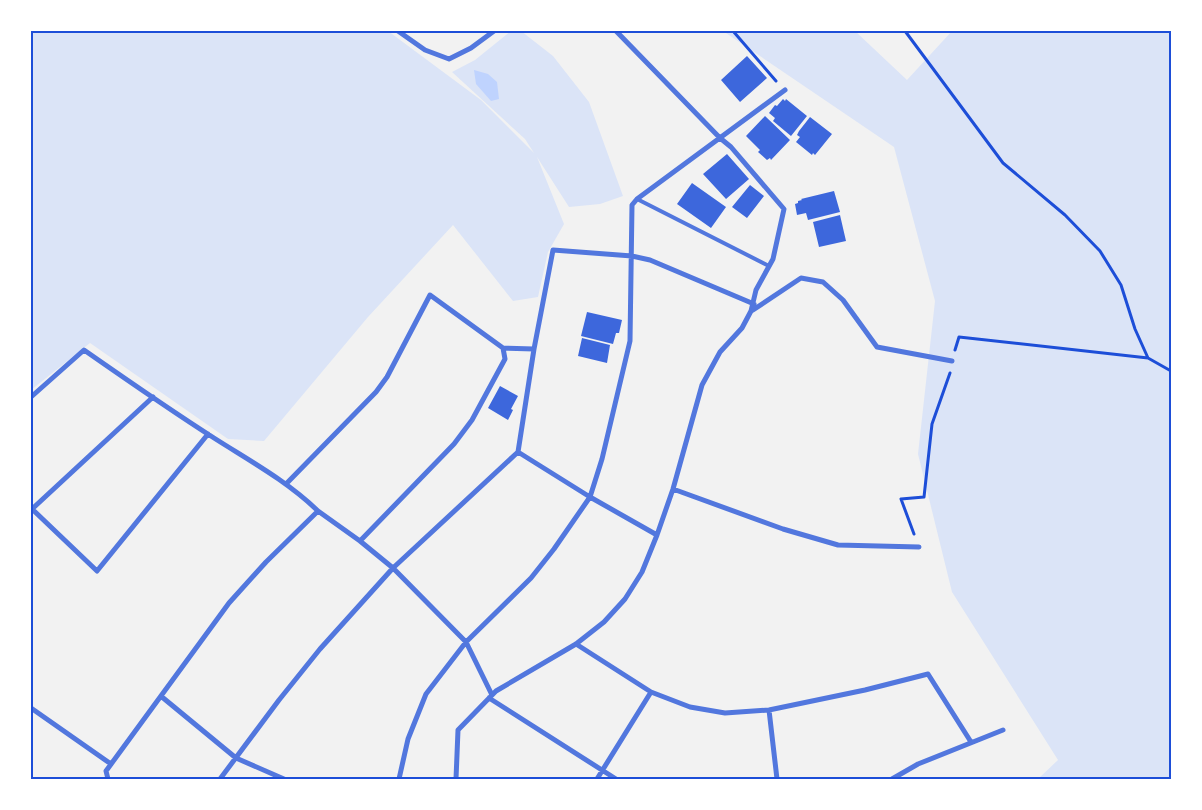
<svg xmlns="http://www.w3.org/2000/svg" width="1202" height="810" viewBox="0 0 1202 810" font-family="'DejaVu Sans',sans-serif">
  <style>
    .green { fill: #dbe4f7 }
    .water { fill: #bfd3fe }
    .building { fill: #3d67dc }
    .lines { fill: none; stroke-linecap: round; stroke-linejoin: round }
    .path { stroke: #1d4ed8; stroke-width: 3 }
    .service { stroke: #5277de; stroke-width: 4 }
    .minor { stroke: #5277de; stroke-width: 5 }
    .neatline { fill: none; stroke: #1d4ed8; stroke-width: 2 }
  </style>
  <rect width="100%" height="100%" fill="#f2f2f2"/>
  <path class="green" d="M31 31H388L481 100 534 153 525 139 452 72 475 60 511 31H521L553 56 589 102 623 196 600 204 569 207 537 157 564 224 548 252 538 297 513 301 453 225 368 317 264 441 228 439 90 343 31 390Z
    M723 31H855L907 80 952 31H1171V779H1038L1058 760 952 592 918 454 935 301 894 147Z"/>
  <path class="water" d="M474 70 488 74 497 82 499 99 491 101 476 84Z"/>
  <path class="building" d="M747 56 767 78 740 102 721 80Z
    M783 99 785 101 786 99 807 116 791 136 773 121 775 118 769 113 775 105 777 106Z
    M765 116 790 140 771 160 770 158 767 160 758 152 760 150 746 136Z
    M810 117 832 134 815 155 813 153 812 155 796 142 800 137 797 135 799 131Z
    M727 154 749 179 726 199 703 174Z
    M692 183 726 207 711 228 677 204Z
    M750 185 764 196 747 218 732 207Z
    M834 191 840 212 808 220 806 213 797 215 795 204 798 203V201L802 200 801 199Z
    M840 215 846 241 819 247 813 222Z
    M587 312 622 320 619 333H616L613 344 581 336Z
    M582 338 610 345 607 363 578 356Z
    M500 386 518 396 511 409 513 410 508 420 488 408Z"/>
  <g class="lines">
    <path class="path" d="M733 31 776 81
      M905 31 1003 163 1065 215 1100 251 1121 285 1135 329 1148 358 1171 371
      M955 350 959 337 1148 358
      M914 534 901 499 924 497 932 424 950 373"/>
    <path class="service" d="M637 199 769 266"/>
    <path class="minor" d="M398 31 425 50 449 59 471 48 494 31
      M753 310 801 278 823 282 843 300 877 347 952 361
      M503 348 534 349
      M31 397 84 350C127 380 170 410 214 438 250 461 287 481 318 511
      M153 397 32 509 97 571 208 434
      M518 452 534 349 553 250 632 256 650 260 754 304
      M286 484 376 392 387 377 430 295 503 348 505 359 472 420 454 444 360 541
      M673 489 783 529 838 545 919 547
      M576 644 651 692
      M492 695 466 642 393 568 518 452 590 497 657 535
      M162 697 236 758 284 779
      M489 698 616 779
      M31 708 111 764
      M769 710 777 779
      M108 779 106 771 229 603 266 562 318 511 360 541 393 568 320 649 279 700 220 779
      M399 779 408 739 426 694 466 642 531 578 554 549 590 497 602 459 630 341 632 205 637 199 785 90
      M456 779 458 730 496 691 576 644 604 622 625 599 642 572 657 535 673 489 702 385 720 352 742 328 751 311 756 290 773 259 784 209 731 147 720 138 616 31
      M597 779 651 692 690 707 725 713 769 710 865 690 928 674 971 742
      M892 779 918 764 1003 730"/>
  </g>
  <rect width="1202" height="810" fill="none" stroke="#ffffff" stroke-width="65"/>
  <rect x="32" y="32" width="1138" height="746" class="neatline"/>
</svg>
